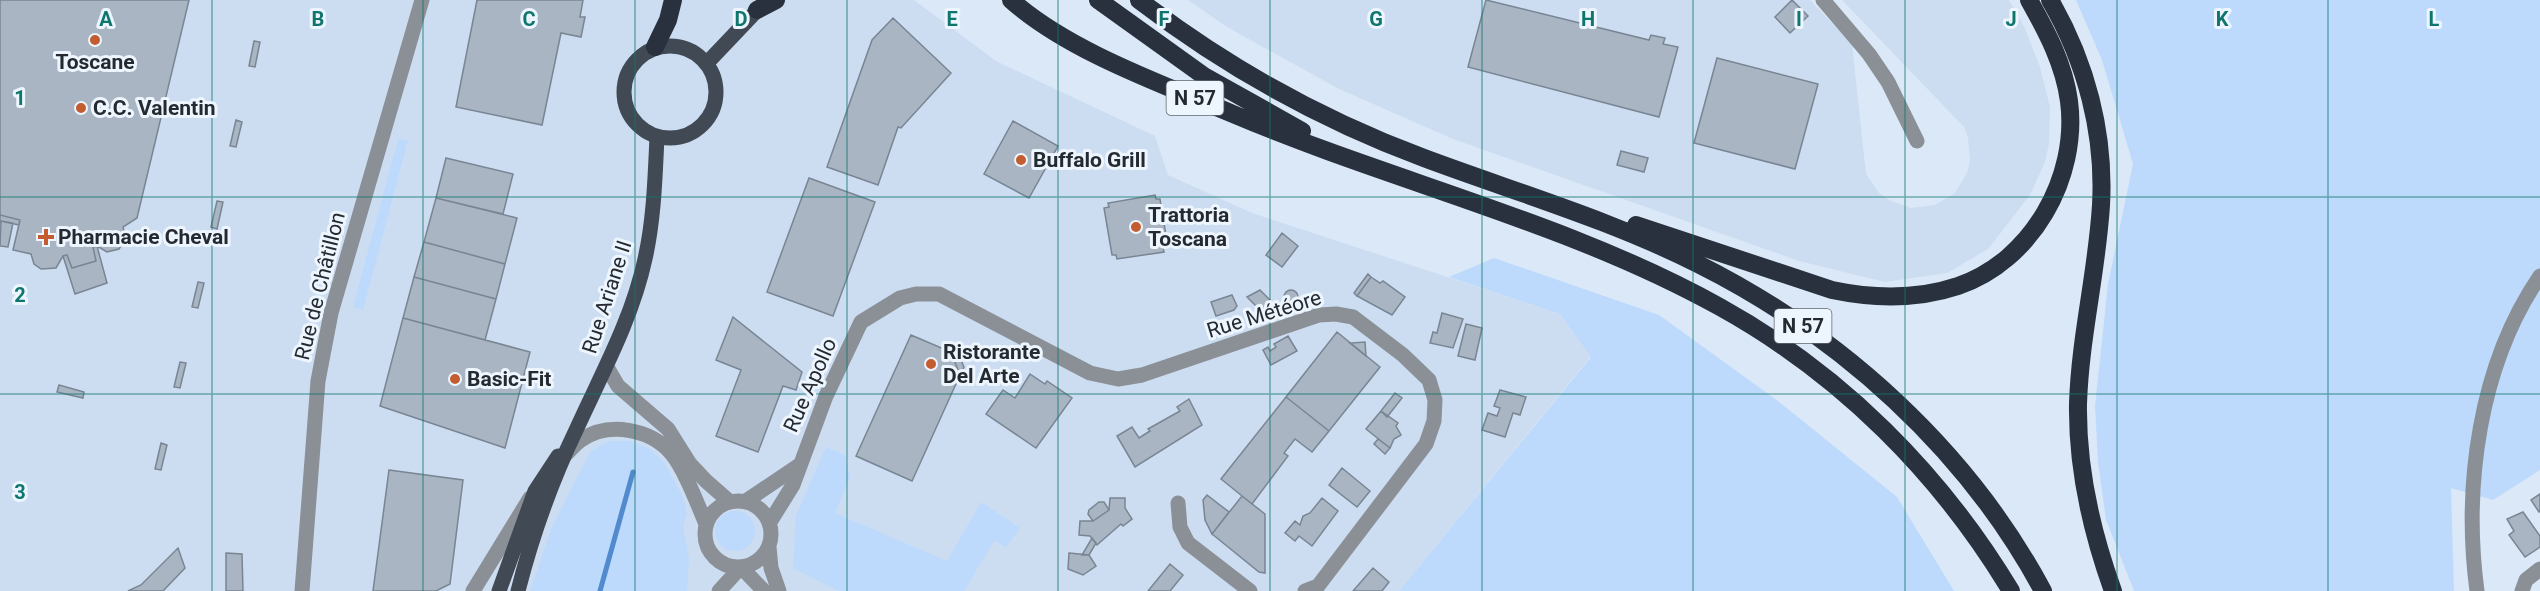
<svg xmlns="http://www.w3.org/2000/svg" width="2540" height="591" viewBox="0 0 2540 591" font-family="Roboto,sans-serif">
  <style>
    .built { fill: #ccddf2 }
    .green { fill: #bddafc }
    .lines { fill: none; stroke-linecap: round; stroke-linejoin: round }
    .stream { stroke: #518bce; stroke-width: 5 }
    .building { fill: #a9b5c3; stroke: #798593; stroke-width: 1.5 }
    .minor { stroke: #8a9096; stroke-width: 15 }
    .major { stroke: #414954; stroke-width: 15 }
    .highway { stroke: #28313d; stroke-width: 18 }
    .grid { fill: none; stroke: #0f766e; stroke-width: 1.5; stroke-opacity: 0.55 }
    .poi-dot { fill: #c35d2f; stroke: #edf5fe; stroke-width: 2 }
    .labels { text-anchor: middle; stroke-width: 6; stroke-linejoin: round; paint-order: stroke }
    .shield { fill: #edf5fe; stroke: #61676e; stroke-width: 1.5 }
    .shield-label { font-size: 20px; font-weight: bold; fill: #252a30 }
    .poi-label { font-size: 21px; font-weight: bold; fill: #252a30; stroke: #edf5fe; text-anchor: start }
    .street-label { font-size: 21px; fill: #252a30; stroke: #edf5fe }
    .grid-label { font-size: 20px; text-anchor: middle; font-weight: bold; fill: #0f766e; stroke: #edf5fe; stroke-width: 6; stroke-linejoin: round; paint-order: stroke }
  </style>
  <rect width="100%" height="100%" fill="#dbe8f7"/>
  <path class="built" d="M0 0H914L996 61 1155 136 1168 175 1252 213 1560 314 1591 356 1399 591H0Z
    M1188 0H1810L1852 44 1866 174 1879 193 1889 200 1911 208 1935 205 1955 193 1967 173 1970 161 1968 138 1964 127 1842 0H2009L2024 26 2040 67 2050 107 2049 144 2045 162 2030 195 1988 249 1947 273 1885 282 1799 261 1453 139 1337 88 1227 27Z"/>
  <path class="green" d="M2076 0H2540V470L2493 500 2451 488 2454 591H2134L2106 520 2098 462 2095 406 2108 284 2133 164 2102 60Z
    M398 139 408 140 363 310 353 307Z
    M1494 258 1659 315 1778 401 1897 497 1954 591H1399L1591 357 1560 314 1449 277Z
    M608 441H630L650 449 664 462 683 497 687 513 683 526 689 559 687 591H530L551 529 573 485 591 451Z
    M826 447 845 455 850 477 835 513 947 561 981 502 1020 528 1006 547 994 541 964 591H839L793 568 796 516Z
    M715 531a20 20 0 1 1 40 0a20 20 0 1 1-40 0Z"/>
  <g class="lines">
    <path class="stream" d="M600 591 633 472"/>
  </g>
  <path class="building" d="M0 0H189L137 218 123 227 126 238 119 249 107 252 97 246 93 247 96 261 72 268 67 255 63 256 56 268 41 269 34 264 31 254 13 250 20 220 0 215Z
    M477 0H583L580 17H585L581 37 561 33 542 125 456 107Z
    M1486 0 1649 40 1651 35 1665 38 1663 44 1678 47 1659 117 1468 67Z
    M1792 0 1808 16 1790 33 1775 17Z
    M893 18 951 73 901 128 898 127 878 185 827 167 872 40Z
    M254 41 260 42 255 67 249 66Z
    M1717 58 1818 84 1795 169 1694 143Z
    M236 120 242 122 236 147 230 146Z
    M1013 121 1058 146 1029 198 984 174Z
    M1621 151 1648 158 1644 172 1617 165Z
    M446 158 513 174 503 214 436 198Z
    M809 178 875 202 833 316 767 292Z
    M1155 195 1156 199H1160L1168 247H1163L1164 252 1117 259 1116 255H1112L1104 208 1109 207 1108 203Z
    M436 198 517 218 505 264 424 242Z
    M217 201 223 202 217 229 211 227Z
    M0 215 20 220 19 225 1 221 0 223Z
    M1 221 13 223 8 247 0 246Z
    M1282 233 1298 246 1282 267 1266 255Z
    M424 242 505 264 496 299 414 277Z
    M97 246 107 283 75 294 63 256 67 255 72 268 96 261 93 247Z
    M1368 274 1371 277 1357 296 1354 293Z
    M414 277 496 299 485 340 403 318Z
    M1371 277 1380 283 1383 281 1405 297 1392 315 1357 296Z
    M198 282 204 283 198 308 192 307Z
    M1284 297a7 7 0 1 1 14 0a7 7 0 1 1-14 0Z
    M1260 290 1272 302 1261 311 1247 297Z
    M1232 295 1237 306 1234 310 1216 316 1211 302Z
    M1442 313 1463 319 1453 348 1430 343 1433 332 1437 333Z
    M733 317 802 372 796 390 783 386 758 452 716 436 741 370 716 360Z
    M403 318 530 352 505 448 380 406Z
    M1466 324 1482 328 1475 360 1458 356Z
    M1337 332 1380 367 1329 431 1286 397Z
    M911 335 951 352 960 375 912 481 856 456Z
    M1288 336 1297 351 1271 365 1263 350 1268 347 1270 351 1276 347 1274 344Z
    M1365 342 1366 356 1350 343Z
    M951 352 959 356 964 367 960 375Z
    M180 362 186 363 180 388 174 387Z
    M1030 374 1045 384 1047 381 1072 398 1036 448 986 414 1003 390 1015 398Z
    M59 385 84 392 83 398 57 392Z
    M1500 390 1526 397 1520 415 1513 413 1505 437 1482 430 1488 413 1497 416 1500 408 1494 406Z
    M1395 393 1402 398 1387 417 1381 411Z
    M1286 397 1329 431 1312 452 1295 439 1284 453 1288 456 1252 504 1221 479Z
    M1189 399 1202 425 1135 467 1117 436 1132 427 1139 438 1150 431 1148 429 1180 411 1177 407Z
    M1381 411 1398 423 1396 426 1401 435 1394 439 1390 448 1366 429Z
    M1378 439 1390 448 1385 454 1374 444Z
    M161 443 167 445 161 470 155 469Z
    M1342 468 1370 491 1357 507 1329 485Z
    M389 470 463 480 450 584 436 591H373Z
    M2540 494V511L2539 512 2531 500Z
    M1207 495 1229 512 1212 534 1205 520 1203 500Z
    M1242 496 1265 514V573L1259 572 1212 534Z
    M1110 498H1125V508L1132 519 1123 526 1121 524 1097 545 1090 536 1079 535 1080 521H1093L1109 510Z
    M1322 498 1338 511 1312 546 1299 536 1295 541 1285 533 1295 521 1300 525 1303 516 1310 513Z
    M1099 502H1104L1109 510 1093 521 1088 514 1089 510Z
    M2523 512 2540 536V547L2525 557 2509 535 2514 531 2507 519Z
    M1092 538 1096 543 1089 555H1082Z
    M178 548 185 568 163 591H128L141 585Z
    M226 553 242 554 243 591H226Z
    M1069 553 1089 555 1096 566 1083 575 1068 569Z
    M1170 564 1183 575 1170 591H1148Z
    M1373 568 1389 582 1382 591H1353Z"/>
  <g class="lines">
    <path class="minor" d="M1823 0 1869 54 1888 82 1917 141
      M607 367 618 386 668 429 690 464 706 481 730 502
      M564 456C570 451 575 444 581 440 609 421 650 429 671 453 685 470 697 503 706 524
      M705 534a33 33 0 1 1 66 0a33 33 0 1 1-66 0Z
      M746 501 798 466
      M1178 503 1180 527 1188 543 1250 591
      M770 522 793 485 826 396 861 322 900 298 916 294H939L1090 373 1118 379 1142 375 1319 315 1336 314 1353 317 1403 355 1429 380 1435 400 1434 421 1426 444 1318 586 1305 591
      M769 547 771 568 779 591
      M302 591 318 381 331 313 422 0
      M473 591 530 498
      M719 591 741 567 764 591
      M2477 591C2463 486 2479 365 2540 276
      M2522 591 2526 580 2540 569"/>
    <path class="major" d="M624 92a46 46 0 1 1 92 0a46 46 0 1 1-92 0Z
      M707 63 765 2
      M499 591 535 491 558 456
      M518 591C532 536 552 480 577 428 602 373 632 319 645 259 654 219 655 178 657 137"/>
    <path class="highway" d="M1011 0C1068 51 1162 84 1233 114 1393 182 1567 222 1720 307 1841 374 1940 473 2011 591
      M1098 0 1204 76 1302 131
      M1139 0C1225 66 1322 120 1424 158 1515 192 1611 220 1698 264 1840 335 1967 449 2043 591
      M2050 0C2086 62 2105 133 2101 205 2097 272 2080 337 2078 404 2077 469 2091 530 2113 591
      M757 10 776 0
      M655 47 668 20 673 0
      M1636 225 1832 290C1875 299 1916 300 1958 286 2032 261 2079 177 2069 101 2064 64 2047 32 2029 0"/>
  </g>
  <path class="grid" d="M212 0V591M423 0V591M635 0V591M847 0V591M1058 0V591M1270 0V591M1482 0V591M1693 0V591M1905 0V591M2117 0V591M2328 0V591M0 197H2540M0 394H2540"/>
  <g class="poi-dot">
    <circle cx="95" cy="40" r="6"/>
    <circle cx="81" cy="108" r="6"/>
    <circle cx="1021" cy="160" r="6"/>
    <circle cx="1136" cy="227" r="6"/>
    <path d="M43 228h6v6h6v6h-6v6h-6v-6h-6v-6h6z"/>
    <circle cx="931" cy="364" r="6"/>
    <circle cx="455" cy="379" r="6"/>
  </g>
  <g class="labels">
    <g class="shield">
      <rect x="1166.5" y="81" width="57" height="34" rx="4.5"/>
      <rect x="1774.5" y="309" width="57" height="34" rx="4.5"/>
    </g>
    <g class="shield-label">
      <text x="1195" y="105">N 57</text>
      <text x="1803" y="333">N 57</text>
    </g>
    <g class="poi-label">
      <text x="95" y="69" text-anchor="middle">Toscane</text>
      <text x="93" y="115">C.C. Valentin</text>
      <text x="1033" y="167">Buffalo Grill</text>
      <text x="1148" y="222">Trattoria<tspan x="1148" dy="24">Toscana</tspan></text>
      <text x="58" y="244">Pharmacie Cheval</text>
      <text x="943" y="359">Ristorante<tspan x="943" dy="24">Del Arte</tspan></text>
      <text x="467" y="386">Basic-Fit</text>
    </g>
    <g class="street-label">
      <text transform="translate(320 286) rotate(-76)" y="7">Rue de Châtillon</text>
      <text transform="translate(607 297) rotate(-72)" y="7">Rue Ariane II</text>
      <text transform="translate(1264 314) rotate(-17)" y="7">Rue Météore</text>
      <text transform="translate(810 385) rotate(-66)" y="7">Rue Apollo</text>
    </g>
  </g>
  <g class="grid-label">
    <text x="106" y="26">A</text>
    <text x="318" y="26">B</text>
    <text x="529" y="26">C</text>
    <text x="741" y="26">D</text>
    <text x="952" y="26">E</text>
    <text x="1164" y="26">F</text>
    <text x="1376" y="26">G</text>
    <text x="1588" y="26">H</text>
    <text x="1799" y="26">I</text>
    <text x="2011" y="26">J</text>
    <text x="2222" y="26">K</text>
    <text x="2434" y="26">L</text>
    <text x="20" y="105">1</text>
    <text x="20" y="302">2</text>
    <text x="20" y="499">3</text>
  </g>
</svg>
